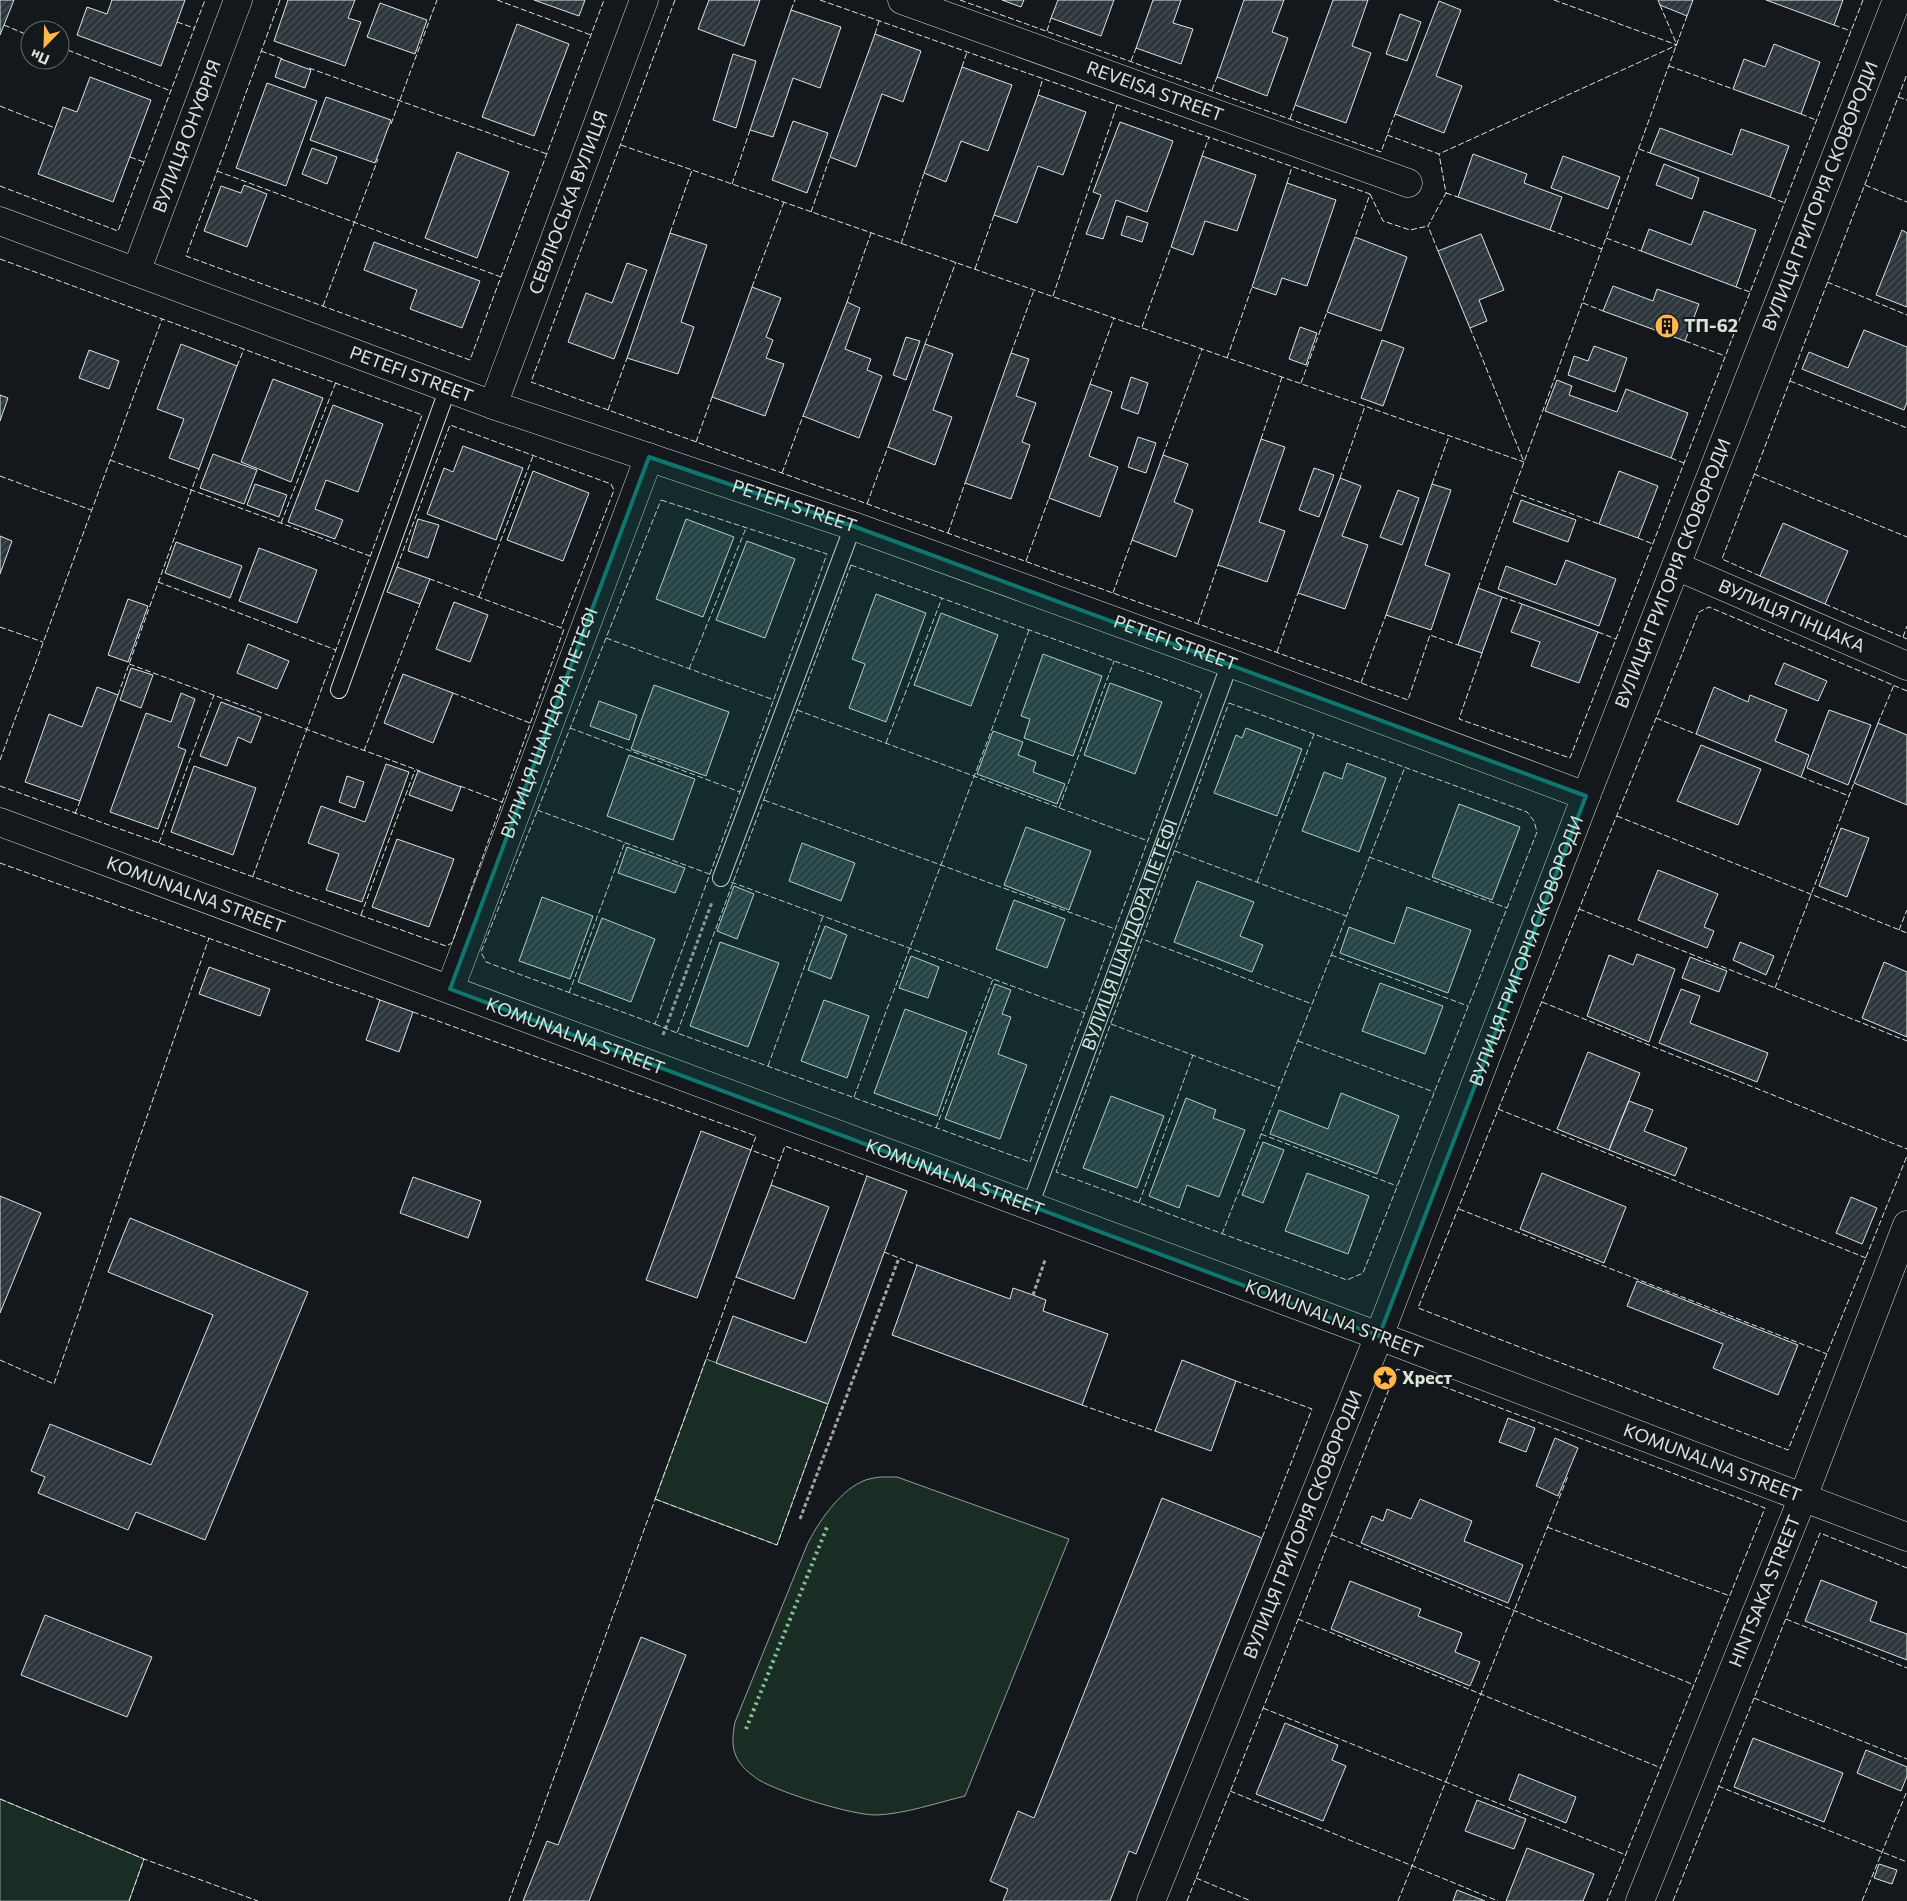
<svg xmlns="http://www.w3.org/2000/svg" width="1907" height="1901" viewBox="0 0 1907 1901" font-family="Commissioner,sans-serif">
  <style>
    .green { fill: #1a2d24; stroke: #939e99 }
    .building { fill: url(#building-hatch); stroke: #d8e6dc }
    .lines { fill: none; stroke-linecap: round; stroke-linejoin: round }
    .service-casing { stroke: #d8e6dc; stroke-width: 18 }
    .minor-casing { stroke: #d8e6dc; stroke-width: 29 }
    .secondary-casing { stroke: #d8e6dc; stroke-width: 29 }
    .path { stroke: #9da8a2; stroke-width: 3; stroke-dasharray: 4 2.5; stroke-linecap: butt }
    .service { stroke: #14181c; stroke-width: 16 }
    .minor { stroke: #14181c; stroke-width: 28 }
    .secondary { stroke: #14181c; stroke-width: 28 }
    .hedge { stroke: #8ac095; stroke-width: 4; stroke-dasharray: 2.5 4; stroke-linecap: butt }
    .fence { stroke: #d8e6dc; stroke-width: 1; stroke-dasharray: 6 2.5; stroke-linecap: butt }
    .marked { fill: #0f766e; fill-opacity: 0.2; stroke: #0f766e; stroke-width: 4; stroke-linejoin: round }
    .labels { text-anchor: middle; stroke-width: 4; stroke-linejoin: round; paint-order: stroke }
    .street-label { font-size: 18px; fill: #d8e6dc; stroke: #14181c }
    .poi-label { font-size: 18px; font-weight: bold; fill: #d8e6dc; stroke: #14181c; text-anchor: start }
  </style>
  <defs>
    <pattern id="building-hatch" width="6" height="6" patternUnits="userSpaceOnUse" patternTransform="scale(1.25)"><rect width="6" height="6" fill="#2c363c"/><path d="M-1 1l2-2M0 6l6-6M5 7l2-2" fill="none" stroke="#4a5358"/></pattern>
  </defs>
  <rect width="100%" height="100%" fill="#14181c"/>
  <path class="green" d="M706 1359 828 1404 777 1545 655 1499Z
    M880 1477H897L1069 1539 965 1796C936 1803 905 1814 876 1815 851 1815 781 1793 759 1780 750 1774 740 1766 736 1756 731 1745 733 1733 735 1722L807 1545C817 1524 839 1492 861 1482 866 1479 874 1478 880 1477Z
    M0 1799 144 1859 129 1901H0Z"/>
  <path class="building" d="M0 0H14L0 35Z
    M112 0H185L161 66 77 35 87 7 107 14Z
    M288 0H355L348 18 361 22 345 66 274 41Z
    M534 0H585L579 16Z
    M709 0H760L744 46 698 29Z
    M1002 0H1024L1021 7Z
    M1058 0H1114L1101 36 1051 18Z
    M1153 0H1181L1173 23 1193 29 1181 64 1136 48Z
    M1244 0H1284L1272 32 1288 38 1267 96 1217 77Z
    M1333 0H1368L1352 46 1371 53 1346 123 1295 105Z
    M1658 0H1693L1687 16 1660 5Z
    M1766 0H1843L1834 25Z
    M1439 1 1461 10 1436 76 1462 86 1444 133 1395 114Z
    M380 3 427 20 415 54 367 37Z
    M791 10 841 27 820 88 793 78 773 137 750 130Z
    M1400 14 1421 22 1407 61 1386 54Z
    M517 24 569 44 534 136 482 117Z
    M875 34 921 51 903 102 882 94 856 167 830 157Z
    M1774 44 1820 62 1801 114 1733 89 1744 59 1765 67Z
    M733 54 756 61 736 128 713 120Z
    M281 59 311 70 305 88 275 77Z
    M962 67 1012 85 988 151 961 141 946 182 924 173Z
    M90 77 151 100 113 202 38 174 63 107 77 112Z
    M267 83 317 101 286 186 236 168Z
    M1038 95 1086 112 1063 175 1038 166 1017 223 994 215Z
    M326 97 391 120 375 163 310 140Z
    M793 121 828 133 807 193 772 180Z
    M1120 122 1173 141 1147 212 1116 200 1103 239 1086 234 1101 195 1093 192Z
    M1660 128 1732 155 1741 129 1789 146 1770 197 1650 153Z
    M312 148 337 157 327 184 302 174Z
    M457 152 509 172 477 258 425 238Z
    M1473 154 1527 174 1524 183 1562 197 1550 230 1458 197Z
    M1202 156 1256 175 1237 231 1205 221 1193 255 1171 247Z
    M1563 156 1620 177 1608 209 1551 188Z
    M1664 164 1699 178 1692 199 1656 185Z
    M1287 183 1336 200 1307 286 1282 278 1276 295 1252 287Z
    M244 185 267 194 247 247 204 231 221 186 241 193Z
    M1704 211 1756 230 1736 287 1641 251 1649 229 1691 245Z
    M1127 216 1148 223 1142 242 1121 235Z
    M1902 230 1907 233V307L1876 295Z
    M670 233 707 245 681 322 694 327 678 374 627 358Z
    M1481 234 1504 290 1479 300 1487 321 1470 328 1438 251Z
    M1355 237 1407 257 1381 331 1327 312Z
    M374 242 480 281 462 328 410 309 417 290 364 270Z
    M627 263 647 270 614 359 568 342 586 293 612 303Z
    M1613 286 1653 301 1657 289 1699 304 1685 341 1603 311Z
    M752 287 781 298 766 337 773 340 766 358 784 364 765 416 712 397Z
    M847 302 860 308 845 349 871 359 867 370 882 376 859 438 803 416Z
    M1300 327 1317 333 1306 365 1289 359Z
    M1864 330 1907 347V402L1904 410 1802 369 1809 352 1848 368Z
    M906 337 920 341 906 380 893 375Z
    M1382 340 1404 348 1383 406 1361 398Z
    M181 344 237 366 199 469 169 458 184 419 157 409Z
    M925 344 953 354 933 410 952 417 935 465 888 447Z
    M1594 346 1627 358 1615 392 1568 375 1574 356 1588 361Z
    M89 350 119 361 109 389 79 378Z
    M1011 353 1029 359 1016 396 1036 403 1022 442 1030 445 1011 499 965 483Z
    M1131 377 1148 383 1138 414 1121 408Z
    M273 379 323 398 291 482 241 462Z
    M1557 380 1572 386 1569 395 1617 412 1626 389 1688 413 1671 458 1545 411Z
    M1090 384 1112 392 1089 456 1118 467 1100 517 1049 498Z
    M0 395 8 398 0 421Z
    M333 405 383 424 358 492 326 480 315 509 343 520 335 539 288 522Z
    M1138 437 1156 443 1146 473 1128 467Z
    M1261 439 1285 447 1259 522 1285 531 1267 582 1218 565Z
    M463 446 523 468 496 540 427 514 444 468 453 472Z
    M213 454 257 470 244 504 200 488Z
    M1163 455 1188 464 1174 502 1193 510 1176 557 1132 540Z
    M1314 468 1334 475 1319 517 1299 510Z
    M533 471 589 493 563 561 507 540Z
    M1619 471 1658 486 1638 538 1599 524Z
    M1340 478 1361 486 1342 536 1368 545 1345 609 1298 593Z
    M255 484 287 495 279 517 247 505Z
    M1432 484 1451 490 1425 565 1450 574 1431 630 1386 615Z
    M1398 490 1419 498 1402 545 1380 537Z
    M1521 500 1576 520 1568 542 1513 522Z
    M418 519 439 525 428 558 408 551Z
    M686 519 734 537 703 617 656 599Z
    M1783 523 1848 551 1825 604 1760 576Z
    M0 536 12 541 0 574Z
    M747 541 795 559 765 638 716 620Z
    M176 542 242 566 230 598 165 573Z
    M259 548 317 570 297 623 239 601Z
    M1566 560 1616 579 1599 626 1498 589 1506 566 1556 585Z
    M397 567 430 579 420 604 387 592Z
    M1478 588 1502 597 1482 653 1458 645Z
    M876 594 926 613 886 722 849 708 865 664 852 659Z
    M128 599 148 606 128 662 108 655Z
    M454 602 488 615 470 662 436 649Z
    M1522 604 1598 632 1579 683 1531 666 1540 642 1511 632Z
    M941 613 998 635 971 706 914 685Z
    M248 644 289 661 277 689 237 673Z
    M1043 654 1102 676 1073 756 1024 738 1030 719 1021 716Z
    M1784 663 1827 681 1818 701 1775 684Z
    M131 668 153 675 141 708 120 700Z
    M403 674 453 693 433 743 384 723Z
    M1110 683 1162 702 1135 774 1084 755Z
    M654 685 729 712 706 776 631 749Z
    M97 687 118 695 80 801 25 782 49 714 82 727Z
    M1714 687 1748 702 1750 695 1787 710 1775 741 1809 755 1801 777 1696 734Z
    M181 693 195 699 178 747 186 750 158 829 110 812 146 713 171 722Z
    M599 701 637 715 629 740 590 726Z
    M221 702 261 717 251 743 238 737 227 766 200 756Z
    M1829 710 1871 725 1848 785 1807 768Z
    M1878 723 1907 735V805L1854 783Z
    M1246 728 1302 749 1277 816 1214 793 1236 735 1242 738Z
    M993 731 1023 742 1018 755 1036 762 1033 772 1065 784 1057 804 977 774Z
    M1701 745 1761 769 1738 825 1677 801Z
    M629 755 695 779 673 840 607 816Z
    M1347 763 1386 778 1359 852 1302 831 1324 772 1342 779Z
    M386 764 409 772 362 902 326 890 339 854 308 843 321 806 365 822Z
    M194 766 256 788 233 855 171 832Z
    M418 771 461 787 452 811 409 795Z
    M347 776 364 782 355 808 339 802Z
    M1459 804 1520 827 1492 900 1432 877Z
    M1026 827 1091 851 1069 910 1004 885Z
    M1841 828 1869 838 1847 897 1819 886Z
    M397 839 454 859 429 927 372 907Z
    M802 843 855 863 841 901 789 881Z
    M627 847 685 868 675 893 618 873Z
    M1658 870 1718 894 1704 927 1714 931 1707 948 1638 920Z
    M1197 881 1254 902 1240 936 1263 945 1252 972 1174 942Z
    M734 886 754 894 737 939 717 931Z
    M542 897 593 916 570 979 519 961Z
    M1014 900 1065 919 1047 968 996 949Z
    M1407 907 1471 930 1448 993 1340 953 1349 927 1394 944Z
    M602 918 655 939 631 1002 578 982Z
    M825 926 847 935 831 979 808 970Z
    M720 942 779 963 748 1047 690 1026Z
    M1740 942 1774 956 1766 975 1733 960Z
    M1637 954 1675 969 1649 1042 1587 1016 1609 955 1633 965Z
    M911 956 939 967 928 998 899 988Z
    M1690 957 1727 971 1719 992 1682 978Z
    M1884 962 1907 972V1037L1862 1018Z
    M209 967 270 989 260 1016 199 994Z
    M1380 983 1443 1006 1425 1054 1362 1031Z
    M995 984 1011 990 1002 1014 1011 1017 998 1054 1027 1065 1000 1139 945 1119Z
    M1681 989 1700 996 1690 1023 1768 1053 1757 1082 1659 1043Z
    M380 1000 413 1012 399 1052 366 1040Z
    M824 1000 869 1016 847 1078 801 1061Z
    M905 1009 967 1032 937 1116 874 1093Z
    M1588 1052 1640 1073 1609 1150 1557 1129Z
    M1341 1093 1399 1116 1377 1174 1270 1134 1279 1110 1328 1129Z
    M1111 1096 1164 1116 1137 1188 1083 1168Z
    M1186 1098 1216 1110 1213 1118 1245 1130 1219 1197 1187 1185 1179 1208 1149 1196Z
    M1629 1101 1653 1110 1644 1131 1687 1148 1675 1176 1609 1150Z
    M701 1131 751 1150 697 1298 646 1280Z
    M1263 1142 1284 1150 1263 1203 1242 1195Z
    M1307 1173 1369 1196 1348 1254 1285 1231Z
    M1542 1173 1626 1207 1604 1263 1520 1229Z
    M867 1176 907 1191 828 1404 716 1363 733 1316 806 1343Z
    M413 1177 481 1201 468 1238 400 1213Z
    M771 1185 829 1207 794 1299 736 1277Z
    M0 1196 41 1213 0 1313Z
    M1851 1197 1877 1208 1862 1244 1836 1233Z
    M130 1218 308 1292 205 1540 136 1512 128 1530 38 1493 45 1477 31 1471 50 1424 151 1465 213 1315 108 1272Z
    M917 1265 1010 1299 1013 1288 1033 1295 1046 1300 1043 1311 1108 1334 1082 1405 892 1335Z
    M1637 1281 1798 1345 1778 1395 1713 1368 1723 1344 1627 1306Z
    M1182 1360 1236 1381 1211 1451 1155 1431Z
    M1508 1418 1535 1428 1526 1452 1499 1442Z
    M1555 1438 1578 1448 1558 1496 1536 1486Z
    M1162 1498 1262 1538 1136 1854 1129 1851 1110 1901H1003L1008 1889 990 1881 1018 1811 1034 1818Z
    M1420 1499 1472 1521 1464 1541 1523 1565 1508 1603 1361 1543 1372 1516 1383 1521 1387 1509 1411 1519Z
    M1821 1580 1877 1602 1870 1621 1907 1634V1660L1805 1621Z
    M1350 1581 1421 1609 1418 1616 1462 1633 1455 1652 1480 1662 1470 1686 1331 1629Z
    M45 1615 152 1657 127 1717 21 1675Z
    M641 1637 686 1655 589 1901H523L547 1841 558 1845Z
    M1285 1723 1338 1745 1332 1760 1346 1766 1323 1821 1256 1794Z
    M1753 1738 1843 1773 1824 1822 1734 1787Z
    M1866 1750 1907 1767V1776L1901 1791 1857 1773Z
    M1519 1774 1576 1797 1566 1823 1509 1800Z
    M1477 1800 1526 1819 1514 1849 1465 1831Z
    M1527 1848 1594 1874 1583 1901H1506Z
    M1879 1864 1897 1870 1892 1884 1874 1878Z
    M1457 1890 1485 1901H1453Z"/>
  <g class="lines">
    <defs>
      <g id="service">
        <path d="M339 690 448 388"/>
        <path d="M721 878 853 526"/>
        <path id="s1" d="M1030 1206 1230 663"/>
      </g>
      <g id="minor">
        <path id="s2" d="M902 0 1408 183"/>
        <path id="s3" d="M0 221 493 405 853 526 1230 663 1586 796"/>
        <path id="s4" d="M136 272 238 0"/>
        <path id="s5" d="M493 405 644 0"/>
        <path id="s6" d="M1676 566 1907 666"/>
        <path id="s7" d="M450 989 649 457"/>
        <path id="s8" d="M1151 1901 1379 1336 1907 1537"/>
        <path id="s9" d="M1640 1901 1803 1497 1907 1225"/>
      </g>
      <g id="secondary">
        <path id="s10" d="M0 822 1379 1336 1586 796 1897 0"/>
      </g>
    </defs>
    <use href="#service" class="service-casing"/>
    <use href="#minor" class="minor-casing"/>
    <use href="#secondary" class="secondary-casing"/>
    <path class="path" d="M663 1035 712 902
      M1033 1295 1045 1260
      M800 1519 899 1258"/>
    <use href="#service" class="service"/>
    <use href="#minor" class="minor"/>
    <use href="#secondary" class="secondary"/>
    <path class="hedge" d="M746 1729 827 1527"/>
    <path class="fence" d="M280 0 186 256 470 360 604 0
      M497 0 591 35
      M675 0 531 382 1408 700 1430 635 1458 645
      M820 0 1370 194 1355 237
      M960 0 1381 152 1395 114
      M1554 0 1677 45
      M1660 5 1677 45
      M791 10 795 0
      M177 22 194 28
      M4 25 30 36
      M1834 25 1851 31
      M1047 31 1051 18
      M875 34 879 21
      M60 47 171 91
      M261 51 283 59
      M1131 61 1136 48
      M1669 66 1733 89
      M962 67 967 52
      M309 68 547 154
      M1212 90 1217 77
      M1038 95 1043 78
      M1898 97 1907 100
      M0 106 55 128
      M1801 114 1816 120
      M1290 119 1295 105
      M391 124 437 0
      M1387 135 1439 154 1677 45
      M621 145 1524 462
      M1639 149 1650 153
      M1202 156 1209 137
      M130 157 144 162
      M217 171 501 277
      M1287 183 1292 167
      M732 184 750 130
      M1865 185 1907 202
      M0 186 118 231 205 0
      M1446 193 1458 197
      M1370 194 1383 221 1410 230 1428 226
      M1770 197 1785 203
      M811 212 830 157
      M1550 230 1602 249
      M670 233 692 170
      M1606 238 1641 251
      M901 244 924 173
      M1438 251 1428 226 1446 193 1439 154
      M0 259 422 415 253 876
      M975 269 994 215
      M1827 282 1907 315
      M752 287 784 202
      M1736 287 1750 292
      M1053 296 1117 105
      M847 302 871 233
      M1583 303 1603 311
      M323 306 378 159
      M1142 327 1171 247
      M1470 328 1524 462
      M1685 341 1725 356
      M925 344 956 262
      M1011 353 1034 290
      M1227 358 1252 287
      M237 366 244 349
      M1790 381 1907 428
      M1301 383 1327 312
      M1090 384 1114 318
      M608 410 627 358
      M1261 439 1282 377
      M696 442 712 397
      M1163 455 1202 349
      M1671 458 1684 463
      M110 460 370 556
      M782 473 803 416
      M1754 474 1907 537
      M0 476 91 510
      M1340 478 1365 406
      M1432 484 1449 436
      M1513 492 1599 524
      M661 500 827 554 655 1024 486 962 481 952Z
      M867 504 888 447
      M281 523 336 382
      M948 533 965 483
      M1638 538 1653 544
      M1026 561 1049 498
      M851 565 1202 693 1030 1162 677 1033Z
      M397 567 450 425 611 484 614 490 561 627
      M1760 576 1722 559 1907 74
      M158 582 336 650
      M1478 588 1687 16
      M1113 593 1132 540
      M479 597 533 456
      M1502 597 1522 604
      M1825 604 1907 639
      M1198 623 1218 565
      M0 627 43 642
      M1598 632 1616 639
      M1903 637 1907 626
      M606 638 774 700
      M1277 652 1298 593
      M1482 653 1459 719 1570 758 1863 0
      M129 664 420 771
      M689 669 746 528
      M1361 683 1386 615
      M1907 691 1709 607 1699 612 1418 1308 1788 1450 1907 1156
      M453 693 530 723
      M118 695 199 469
      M1229 703 1527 812 1534 821 1537 832 1363 1273 1347 1280 1056 1172Z
      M797 710 1148 841
      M1656 718 1696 734
      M1878 723 1894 685
      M570 728 740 792
      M886 743 942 598
      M364 751 420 604
      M0 760 162 319
      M1801 777 1849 796
      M0 786 446 946 452 943 564 629 430 579
      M460 786 502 802
      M764 800 1115 929
      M1059 808 1114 661
      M537 810 712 875
      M75 814 80 801
      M1617 816 1907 933
      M159 843 214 695
      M1175 851 1346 916
      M1369 857 1507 908
      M0 863 380 1000
      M731 882 1085 1013
      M1257 882 1314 734
      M1579 909 1907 1041
      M361 915 415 770
      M1899 930 1907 910
      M1145 940 1312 1004
      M1331 955 1468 1006
      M1775 988 1854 783
      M569 993 625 842
      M1542 1002 1907 1149
      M413 1012 756 1136 751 1150 780 1161
      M655 1024 677 1033
      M1111 1024 1279 1088
      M1298 1041 1434 1092
      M768 1066 823 916
      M854 1097 1029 630
      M1498 1109 1866 1258
      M936 1128 993 979
      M1261 1134 1397 1186
      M771 1185 785 1146 867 1176
      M1139 1203 1193 1055
      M1459 1209 1827 1354
      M1222 1234 1405 767
      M884 1252 917 1265
      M0 1360 54 1384 209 938
      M1236 1381 1312 1409 1262 1538
      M1082 1405 1155 1431
      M655 1499 777 1545 828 1404
      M1547 1527 1730 1596
      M1332 1535 1694 1685
      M1298 1619 1661 1768
      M1786 1619 1907 1668
      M1754 1698 1907 1759
      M1263 1708 1626 1855
      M1718 1786 1907 1862
      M1230 1791 1498 1901
      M0 1799 144 1859
      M1196 1878 1251 1901
      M129 1901 144 1859 258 1901
      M509 1901 736 1277
      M1187 1901 1397 1369 1765 1508 1607 1901
      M1398 1901 1568 1476
      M1673 1901 1820 1533 1907 1568
      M1862 1901 1907 1791"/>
  </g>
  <path class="marked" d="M649 457 853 526 1586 796 1379 1336 450 989Z"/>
  <defs>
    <symbol id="building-disc" viewBox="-11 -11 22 22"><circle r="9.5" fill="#ffb74d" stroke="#14181c"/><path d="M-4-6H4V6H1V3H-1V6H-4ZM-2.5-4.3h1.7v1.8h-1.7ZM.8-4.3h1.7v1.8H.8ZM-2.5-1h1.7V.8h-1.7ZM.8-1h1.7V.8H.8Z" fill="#111"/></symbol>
    <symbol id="sight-disc" viewBox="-11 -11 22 22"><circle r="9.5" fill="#ffb74d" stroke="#14181c"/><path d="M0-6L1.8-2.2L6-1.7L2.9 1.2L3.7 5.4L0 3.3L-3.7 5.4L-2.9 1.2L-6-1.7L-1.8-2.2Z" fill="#111"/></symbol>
  </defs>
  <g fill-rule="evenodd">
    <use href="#building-disc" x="1653" y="312" width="28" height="28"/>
    <use href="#sight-disc" x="1371" y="1364" width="28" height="28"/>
  </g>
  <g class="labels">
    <g class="street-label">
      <text dy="6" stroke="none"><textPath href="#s2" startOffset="269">REVEISA STREET</textPath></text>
      <text dy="6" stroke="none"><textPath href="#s4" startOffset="145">ВУЛИЦЯ ОНУФРІЯ</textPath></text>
      <text dy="6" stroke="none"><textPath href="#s10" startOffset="2694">ВУЛИЦЯ ГРИГОРІЯ СКОВОРОДИ</textPath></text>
      <text dy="6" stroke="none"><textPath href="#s5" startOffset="216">СЕВЛЮСЬКА ВУЛИЦЯ</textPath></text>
      <text dy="6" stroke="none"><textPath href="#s3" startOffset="439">PETEFI STREET</textPath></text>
      <text dy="6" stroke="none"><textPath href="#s3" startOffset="844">PETEFI STREET</textPath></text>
      <text dy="6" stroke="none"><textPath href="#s10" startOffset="2289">ВУЛИЦЯ ГРИГОРІЯ СКОВОРОДИ</textPath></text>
      <text dy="6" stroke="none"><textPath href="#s6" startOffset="126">ВУЛИЦЯ ГІНЦАКА</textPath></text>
      <text dy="6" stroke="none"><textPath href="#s3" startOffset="1249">PETEFI STREET</textPath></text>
      <text dy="6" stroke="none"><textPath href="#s7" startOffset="284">ВУЛИЦЯ ШАНДОРА ПЕТЕФІ</textPath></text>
      <text dy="6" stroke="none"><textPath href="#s10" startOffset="209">KOMUNALNA STREET</textPath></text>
      <text dy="6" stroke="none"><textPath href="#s1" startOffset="289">ВУЛИЦЯ ШАНДОРА ПЕТЕФІ</textPath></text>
      <text dy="6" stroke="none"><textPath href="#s10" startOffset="1884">ВУЛИЦЯ ГРИГОРІЯ СКОВОРОДИ</textPath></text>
      <text dy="6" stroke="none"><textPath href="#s10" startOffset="614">KOMUNALNA STREET</textPath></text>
      <text dy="6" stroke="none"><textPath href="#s10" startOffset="1019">KOMUNALNA STREET</textPath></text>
      <text transform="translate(1334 1319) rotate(21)" y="6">KOMUNALNA STREET</text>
      <text dy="6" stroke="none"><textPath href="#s8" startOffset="966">KOMUNALNA STREET</textPath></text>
      <text dy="6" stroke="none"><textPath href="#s8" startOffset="406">ВУЛИЦЯ ГРИГОРІЯ СКОВОРОДИ</textPath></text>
      <text dy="6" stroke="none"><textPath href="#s9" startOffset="334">HINTSAKA STREET</textPath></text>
    </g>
    <g class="poi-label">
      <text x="1684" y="332">ТП-62</text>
      <text x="1402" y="1384">Хрест</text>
    </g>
  </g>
  <g transform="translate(45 45) rotate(203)"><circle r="24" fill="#14181c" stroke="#626a69"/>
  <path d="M0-4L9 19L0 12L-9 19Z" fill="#ffb74d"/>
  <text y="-8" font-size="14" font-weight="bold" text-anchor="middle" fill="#d8e6dc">Пн</text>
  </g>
</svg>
